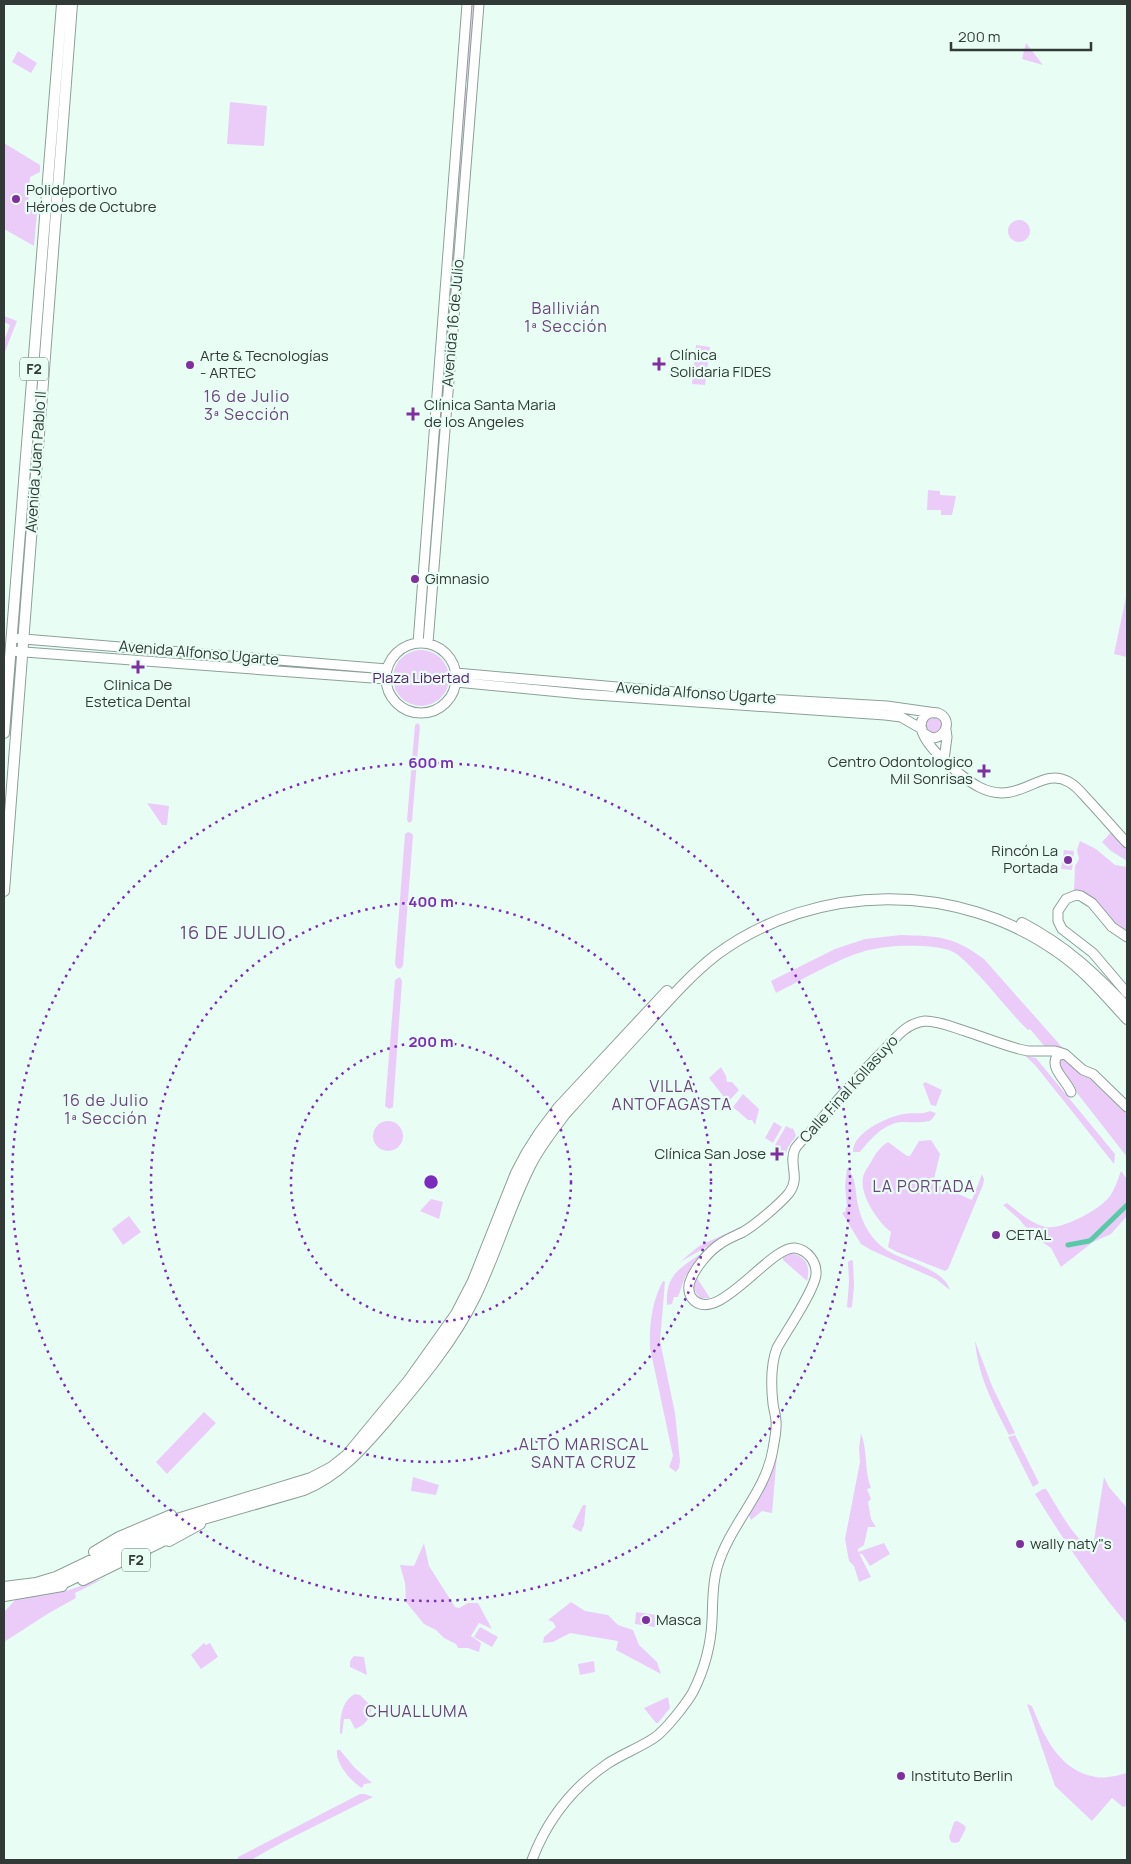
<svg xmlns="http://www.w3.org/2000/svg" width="1131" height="1864" viewBox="0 0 1131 1864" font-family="Manrope,sans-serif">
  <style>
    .green { fill: #ebccf9 }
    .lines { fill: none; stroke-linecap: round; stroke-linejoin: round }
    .canal { stroke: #59caa8; stroke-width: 5 }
    .major-casing { stroke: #8ca098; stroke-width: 11 }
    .highway-casing { stroke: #8ca098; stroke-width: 12 }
    .major { stroke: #fff; stroke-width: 9 }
    .highway { stroke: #fff; stroke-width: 10 }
    .ring { fill: none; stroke: #7b2cbf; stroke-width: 2.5; stroke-dasharray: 2.5 5 }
    .poi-dot { fill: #7f2f9f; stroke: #e8fef5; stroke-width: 2 }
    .labels { text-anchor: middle; stroke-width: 4.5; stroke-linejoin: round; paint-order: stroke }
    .shield { fill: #e8fef5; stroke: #687570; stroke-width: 1 }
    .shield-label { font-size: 14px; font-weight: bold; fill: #313a37 }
    .poi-label { font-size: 15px; fill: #313a37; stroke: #e8fef5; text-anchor: start }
    .street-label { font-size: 15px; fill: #313a37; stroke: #e8fef5 }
    .park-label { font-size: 15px; fill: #57176e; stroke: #e8fef5 }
    .neighbourhood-label { font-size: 16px; letter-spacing: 1px; fill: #6b447c; stroke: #e8fef5 }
    .quarter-label { font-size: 18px; letter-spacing: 1px; fill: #6b447c; stroke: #e8fef5 }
    .centre { fill: #7b2cbf; stroke: #e8fef5; stroke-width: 2.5 }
    .ring-label { font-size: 15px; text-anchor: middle; font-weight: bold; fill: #7b2cbf; stroke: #e8fef5; stroke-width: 4.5; stroke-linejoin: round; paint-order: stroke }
  </style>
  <rect width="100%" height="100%" fill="#e8fef5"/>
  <path class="green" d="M470 4H476L469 80 466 82Z
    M1026 43 1043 65 1022 59Z
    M18 51 37 63 31 73 12 62Z
    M467 88 469 89 457 226H455L464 89Z
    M230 102 267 106 264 146 227 144Z
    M4 143 40 165V172L30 177 28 208 37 213 34 246 4 229Z
    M1008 231a11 11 0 1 1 22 0a11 11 0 1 1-22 0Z
    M456 235 458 237 447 373 441 372 453 236Z
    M4 316 17 321 4 354V341L10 325 4 322Z
    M696 345 710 347 705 385 692 384Z
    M443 381 445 382 434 517H431L441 382Z
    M928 490 940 491V495L956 496 952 515H941V510H927Z
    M1127 592V657L1114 654Z
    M393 678a28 28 0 1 1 56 0a28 28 0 1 1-56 0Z
    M932 717 939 718 943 724 937 735 927 732C925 725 925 721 932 717Z
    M418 723 420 726 412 821 409 823 407 820 415 725Z
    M147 803 169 806 167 825H162Z
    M1112 831 1127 848V861L1111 851 1102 842Z
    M408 832 411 833 413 835 403 966 400 969 397 968 395 964 405 834Z
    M1080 841 1096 849 1115 865 1127 867V933L1114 924 1089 895 1074 891 1075 866 1079 859 1077 850Z
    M1064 850 1074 851 1072 870 1061 869Z
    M901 935C938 936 953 936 984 959L1061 1046 1068 1052 1045 1047 1030 1029 1028 1030C1004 1007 984 977 958 955 947 947 934 947 922 946 903 945 883 946 865 951 837 959 802 980 776 993L771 981 835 949 865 939Z
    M400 977 402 981 393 1107 389 1109 385 1106 395 980Z
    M1025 1056 1036 1058 1115 1154 1114 1164 1035 1065Z
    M1063 1058 1085 1077H1088L1127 1114V1157L1077 1093 1076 1089 1060 1067 1059 1059Z
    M721 1067 726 1076 727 1082H732L739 1090 728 1102 709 1078Z
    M925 1082 942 1090 936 1106 931 1105 923 1084Z
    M743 1094 759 1109 755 1125 752 1120H748L733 1107Z
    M930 1111 936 1113 933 1118 930 1121C920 1123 911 1122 901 1122 883 1124 871 1139 860 1152H853C852 1133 887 1117 903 1114 913 1112 921 1115 930 1111Z
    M373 1136a15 15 0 1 1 30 0a15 15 0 1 1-30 0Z
    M774 1122 782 1127 773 1143 765 1138Z
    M786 1126 792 1129 793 1128 796 1136 788 1147 786 1153 780 1151 781 1148 775 1145Z
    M931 1140 940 1154 933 1183 972 1200 982 1174 984 1179 983 1185 948 1269 945 1271 897 1252 888 1247 891 1232C877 1221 857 1192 864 1174 866 1169 870 1164 872 1160 876 1153 881 1146 888 1142L907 1156H910L919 1141Z
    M847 1168C857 1178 855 1192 858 1205 861 1220 868 1234 880 1245 898 1262 942 1265 950 1290L936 1279 871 1250 861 1244 842 1213 846 1211 845 1208 847 1207 845 1186Z
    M1121 1171 1127 1179V1216L1111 1234 1093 1242 1061 1267 1051 1248 1033 1236 1019 1219 1003 1205 1007 1203C1020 1213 1030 1223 1046 1227 1062 1230 1101 1209 1110 1196 1115 1189 1118 1179 1121 1171Z
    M431 1199 443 1202 439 1219 420 1211Z
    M129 1216 141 1232 123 1245 112 1229Z
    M749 1223 680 1262 699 1246Z
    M702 1253 685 1277 678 1297H674L672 1304 667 1305C665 1275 680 1268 702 1253Z
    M789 1253C806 1255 811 1266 807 1281L783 1260V1257Z
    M851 1260 853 1261 854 1286 852 1307 849 1308 847 1307 849 1282 848 1262Z
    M697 1278 710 1298H701C694 1293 692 1285 697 1278Z
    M663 1281 665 1282 660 1341 675 1413 680 1461 679 1468 676 1472 669 1467 673 1456 650 1348C649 1325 652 1301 663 1281Z
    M975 1341 992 1386 1015 1433 1009 1435C993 1404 978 1376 975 1341Z
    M204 1412 216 1423 167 1474 156 1462Z
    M861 1433C868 1452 864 1470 871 1488L867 1489 871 1499 868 1502 871 1519 876 1527H868L864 1545 858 1549V1552L884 1543 890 1554 870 1566 863 1555 859 1553 871 1577 859 1582 854 1566 849 1561 845 1539 860 1462 859 1448Z
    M1015 1435 1039 1483 1033 1487 1008 1437Z
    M777 1455 772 1513 762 1511 751 1520 749 1515 768 1480Z
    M413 1477 439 1485 436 1495 411 1491Z
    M1104 1477 1109 1487 1127 1508V1624C1093 1584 1063 1539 1035 1494L1043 1489H1046C1054 1501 1075 1542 1089 1545L1094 1540Z
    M583 1505H586L584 1525 581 1532 572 1527Z
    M424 1543 429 1566 455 1607 459 1608 468 1603H478L492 1629 479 1623 471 1636 481 1643 479 1652 468 1648H458L456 1644 444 1638 436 1630 424 1624 406 1602 405 1583 400 1565 414 1566Z
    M105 1578 75 1593 76 1598 49 1613 4 1642V1612L19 1596 66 1591Z
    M571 1602 585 1611 608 1615 618 1625 633 1630 639 1645 657 1662 661 1674 616 1650 618 1641 570 1633 553 1642 543 1643 544 1637 556 1627 553 1622 548 1620Z
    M636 1612 657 1615 655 1627 635 1624Z
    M480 1627 498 1637 492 1647 474 1637Z
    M204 1643 206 1645 210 1643 218 1657 201 1669 191 1655Z
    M354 1656 364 1657 367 1675 350 1667V1661Z
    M594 1661 595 1672 580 1675 578 1664Z
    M355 1694 360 1695 372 1707C370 1718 366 1725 355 1729L350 1719H344L342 1734 340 1733C340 1719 341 1701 355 1694Z
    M668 1697 670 1708 658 1723H656L644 1708Z
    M1027 1704 1032 1706C1044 1736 1059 1771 1096 1777 1106 1779 1118 1775 1127 1773V1806L1123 1807 1112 1798 1092 1821 1055 1786Z
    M337 1750H340L354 1767 372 1783 364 1784 362 1788C351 1782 335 1763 337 1750Z
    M360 1794H365L373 1797 283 1842 251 1860H237L238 1857Z
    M957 1821 964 1825 966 1828 959 1842 955 1843 951 1842 949 1837 954 1822Z"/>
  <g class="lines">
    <path class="canal" d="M1068 1245 1089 1241 1092 1239 1127 1205"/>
    <defs>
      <path id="major" d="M12 638 387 669
        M386 678a35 35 0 1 1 70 0a35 35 0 1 1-70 0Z
        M418 643 467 4
        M428 643 479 4
        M11 651 386 679
        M456 673 733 697 887 706 936 713
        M456 682 581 694 885 715 901 717 922 729
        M923 733 932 738C946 738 953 719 938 713 933 712 927 713 924 717 908 737 964 779 979 787 1020 808 1040 765 1069 782 1078 787 1084 796 1091 803 1103 816 1115 830 1127 843
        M944 760 947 737 946 730
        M1127 937 1112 927 1092 903 1081 896 1076 895 1066 899 1058 911V921L1062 929 1093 953 1127 993
        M1064 1054 1057 1056C1049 1068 1067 1081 1071 1092
        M532 1860C547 1820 572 1788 607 1764 622 1754 639 1748 654 1738 665 1731 686 1704 693 1692 704 1670 711 1645 712 1620 713 1602 712 1585 717 1568 729 1525 766 1493 773 1449 774 1442 776 1434 776 1427 777 1419 774 1411 773 1404 771 1386 770 1366 777 1348 786 1332 814 1291 816 1275 817 1262 808 1250 795 1248 770 1245 715 1330 691 1297 688 1291 688 1285 691 1279 696 1267 709 1251 720 1244 727 1239 735 1236 743 1232 755 1225 780 1204 789 1193 801 1177 788 1164 795 1149 800 1141 809 1134 815 1127 835 1102 856 1079 878 1056 887 1048 895 1037 904 1030 910 1025 918 1022 925 1021 939 1021 952 1027 965 1031 983 1037 1001 1044 1019 1049L1028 1051H1055L1065 1054 1083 1070 1093 1074 1127 1107"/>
      <path id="highway" d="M4 733 62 4
        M4 891 72 4
        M1022 923C1067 947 1092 971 1127 1007
        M169 1541 200 1524
        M94 1552 119 1537 171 1515
        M54 1578 177 1519 311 1478 332 1467 347 1455 409 1380 456 1314 473 1281 516 1173 526 1154 540 1132 558 1108 667 991
        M83 1580 173 1536
        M4 1587 36 1583 59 1576
        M56 1587 179 1526 304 1490C340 1475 362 1449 387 1420 419 1382 453 1342 475 1297 496 1254 509 1207 531 1164 540 1146 553 1130 565 1114 591 1085 617 1056 644 1027 667 1002 689 976 716 955 816 881 959 881 1059 953 1085 971 1106 996 1127 1019
        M4 1596 62 1586"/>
    </defs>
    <use href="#major" class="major-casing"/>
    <use href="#highway" class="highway-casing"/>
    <use href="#major" class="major"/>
    <use href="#highway" class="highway"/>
  </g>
  <g class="ring">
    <circle cx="431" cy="1182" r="140"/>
    <circle cx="431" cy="1182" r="280"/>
    <circle cx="431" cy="1182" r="419"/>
  </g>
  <g class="poi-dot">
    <circle cx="16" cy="199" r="5"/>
    <path d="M656.5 356.5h5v5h5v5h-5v5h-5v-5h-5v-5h5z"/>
    <circle cx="190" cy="365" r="5"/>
    <path d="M410.5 406.5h5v5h5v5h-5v5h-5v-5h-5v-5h5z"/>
    <circle cx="415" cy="579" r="5"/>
    <path d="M135.5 659.5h5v5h5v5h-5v5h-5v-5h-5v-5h5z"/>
    <path d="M981.5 763.5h5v5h5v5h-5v5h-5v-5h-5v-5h5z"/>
    <circle cx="1068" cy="860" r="5"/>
    <path d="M774.5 1146.5h5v5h5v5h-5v5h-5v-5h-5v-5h5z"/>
    <circle cx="996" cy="1235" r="5"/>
    <circle cx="1020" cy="1544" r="5"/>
    <circle cx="646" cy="1620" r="5"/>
    <circle cx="901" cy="1776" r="5"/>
  </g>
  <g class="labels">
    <g class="shield">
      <rect x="20" y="357.5" width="28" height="23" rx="4"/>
      <rect x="122" y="1548.5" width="28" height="23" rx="4"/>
    </g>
    <g class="shield-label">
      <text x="34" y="374">F2</text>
      <text x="136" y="1565">F2</text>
    </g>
    <g class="poi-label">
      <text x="26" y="195">Polideportivo<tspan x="26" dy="17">Héroes de Octubre</tspan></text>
      <text x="670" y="360">Clínica<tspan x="670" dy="17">Solidaria FIDES</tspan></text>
      <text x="200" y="361">Arte &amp; Tecnologías<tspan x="200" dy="17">- ARTEC</tspan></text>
      <text x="424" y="410">Clínica Santa Maria<tspan x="424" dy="17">de los Angeles</tspan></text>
      <text x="425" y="584">Gimnasio</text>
      <text x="138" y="690" text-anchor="middle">Clinica De<tspan x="138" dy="17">Estetica Dental</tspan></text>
      <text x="973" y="767" text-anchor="end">Centro Odontologico<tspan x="973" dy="17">Mil Sonrisas</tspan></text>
      <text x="1058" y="856" text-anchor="end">Rincón La<tspan x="1058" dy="17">Portada</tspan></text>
      <text x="766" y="1159" text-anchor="end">Clínica San Jose</text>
      <text x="1006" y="1240">CETAL</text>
      <text x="1030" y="1549">wally naty"s</text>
      <text x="656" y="1625">Masca</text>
      <text x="911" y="1781">Instituto Berlin</text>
    </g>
    <g class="street-label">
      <text transform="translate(453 323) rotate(-85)" y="5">Avenida 16 de Julio</text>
      <text transform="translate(36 462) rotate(-86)" y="5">Avenida Juan Pablo II</text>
      <text transform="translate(199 653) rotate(5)" y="5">Avenida Alfonso Ugarte</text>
      <text transform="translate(696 693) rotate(4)" y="5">Avenida Alfonso Ugarte</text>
      <text transform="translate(849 1089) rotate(-48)" y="5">Calle Final Kollasuyo</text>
    </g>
    <g class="park-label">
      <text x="421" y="683">Plaza Libertad</text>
    </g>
    <g class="neighbourhood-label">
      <text x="566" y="314">Ballivián<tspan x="566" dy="18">1ª Sección</tspan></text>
      <text x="247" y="402">16 de Julio<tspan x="247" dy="18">3ª Sección</tspan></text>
      <text x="672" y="1092">VILLA<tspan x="672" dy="18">ANTOFAGASTA</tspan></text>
      <text x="106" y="1106">16 de Julio<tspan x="106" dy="18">1ª Sección</tspan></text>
      <text x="924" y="1192">LA PORTADA</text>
      <text x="584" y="1450">ALTO MARISCAL<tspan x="584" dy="18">SANTA CRUZ</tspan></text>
      <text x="417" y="1717">CHUALLUMA</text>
    </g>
    <g class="quarter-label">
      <text x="233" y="939">16 DE JULIO</text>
    </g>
  </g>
  <circle cx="431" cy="1182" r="8" class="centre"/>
  <g class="ring-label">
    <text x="431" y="768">600 m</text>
    <text x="431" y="907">400 m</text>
    <text x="431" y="1047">200 m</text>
  </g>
  <rect width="1131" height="1864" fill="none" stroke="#313a37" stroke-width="10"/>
  <path d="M951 42v8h140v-8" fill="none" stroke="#313a37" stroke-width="2.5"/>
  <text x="958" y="42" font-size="15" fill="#313a37" stroke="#e8fef5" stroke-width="4" paint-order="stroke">200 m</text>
</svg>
